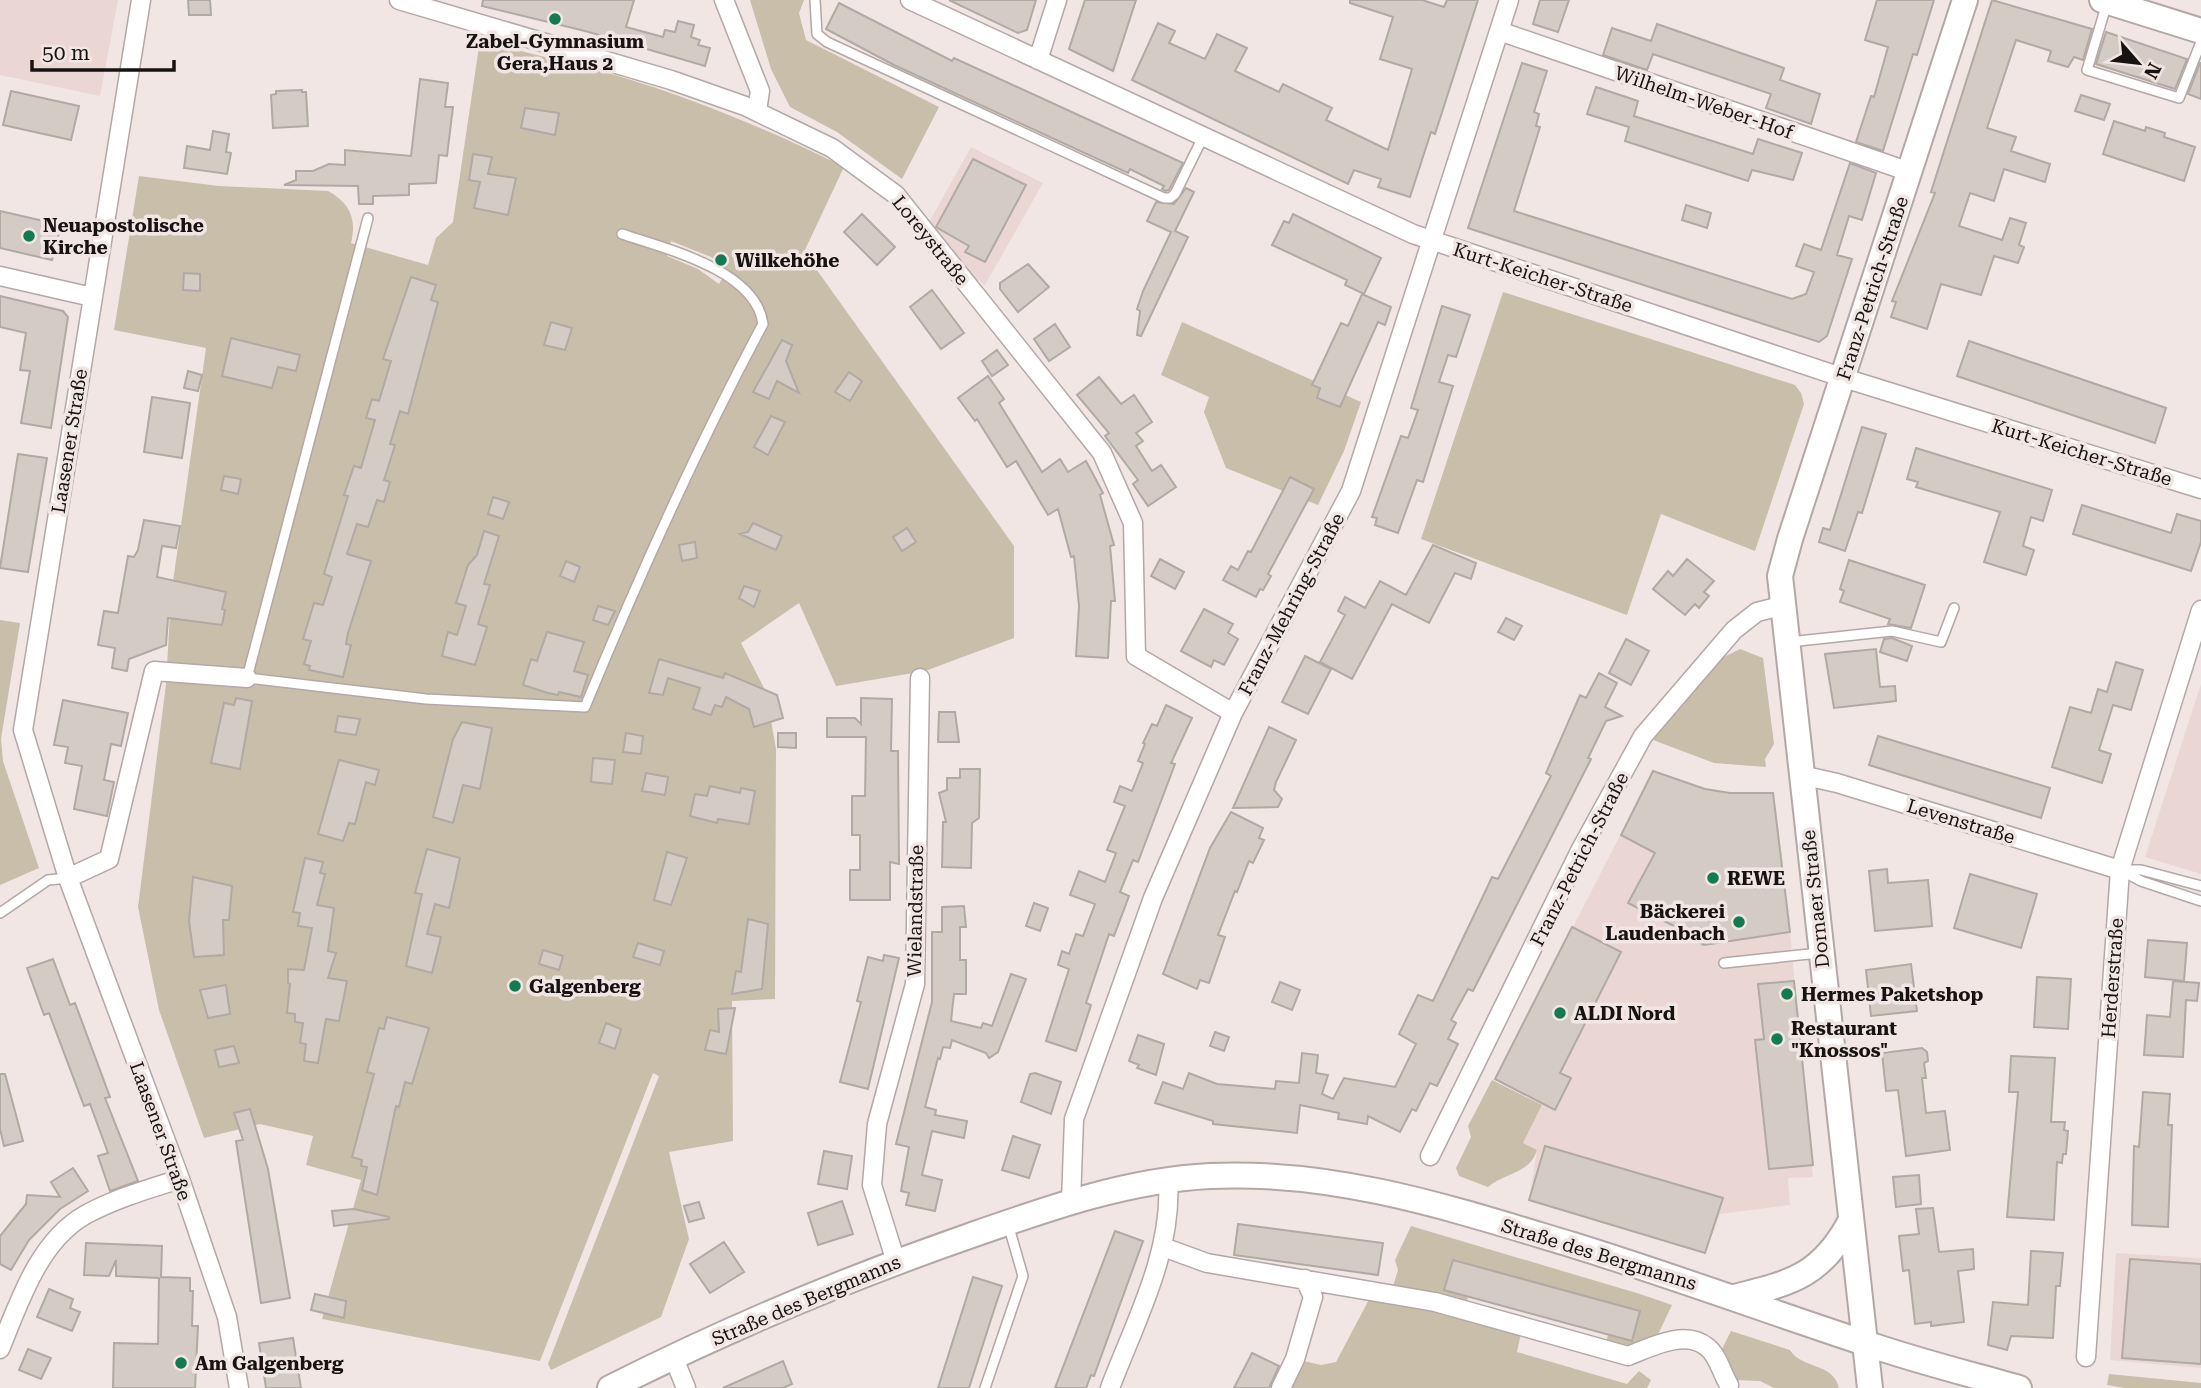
<svg xmlns="http://www.w3.org/2000/svg" width="2201" height="1388" viewBox="0 0 2201 1388" font-family="'Roboto Serif',serif">
  <style>
    .built { fill: #ead7d3 }
    .green { fill: #c9bea9; fill-rule: evenodd }
    .building { fill: #d4cbc5; stroke: #b1a9a3; stroke-width: 2 }
    .lines { fill: none; stroke-linecap: round; stroke-linejoin: round }
    .lane-casing { stroke: #b3a8a6; stroke-width: 12 }
    .street-casing { stroke: #b3a8a6; stroke-width: 21 }
    .secondary-casing { stroke: #b3a8a6; stroke-width: 28 }
    .lane { stroke: #fff; stroke-width: 9 }
    .street { stroke: #fff; stroke-width: 18 }
    .secondary { stroke: #fff; stroke-width: 24 }
    .poi-dot { fill: #147a52; stroke: #f1e6e4; stroke-width: 2.5 }
    .labels { text-anchor: middle; stroke-width: 7; stroke-linejoin: round; paint-order: stroke }
    .poi-label { font-size: 19px; font-weight: bold; fill: #171312; stroke: #f1e6e4; text-anchor: start }
    .street-label { font-size: 19px; fill: #171312; stroke: #f1e6e4 }
  </style>
  <rect width="100%" height="100%" fill="#f1e6e4"/>
  <path class="built" d="M0 0H118L100 96 0 75Z
    M971 147 1043 183 985 285 969 273 928 224Z
    M2201 684V874L2145 857Z
    M1653 771 1705 789 1730 793H1773L1790 932 1813 1177 1788 1178 1790 1205 1720 1214 1705 1253 1529 1200 1537 1150 1523 1143 1542 1105 1495 1079Z
    M2116 1253 2201 1258V1368L2110 1360Z"/>
  <path class="green" d="M750 0H804L799 13 806 40 939 107 902 179 837 132 790 107 771 69Z
    M480 40C525 53 570 62 615 75 695 99 770 130 844 167L804 252 1014 546V638L925 671 836 686 799 603 741 643 766 692 776 749 775 999 732 1001 733 1141 669 1152 689 1239 661 1317 551 1370 548 1364 659 1076 653 1073 540 1361 322 1319 361 1180 306 1165 313 1136 260 1124 204 1138 159 1010 138 907 166 684 171 596 206 348 114 330 139 176 219 186 328 191C350 203 357 219 351 243L428 265 436 238 453 222ZM671 241 711 257 727 270 719 284 698 269 667 256Z
    M1503 292 1795 385 1801 393 1804 404 1755 551 1661 514 1627 615 1421 539Z
    M1182 322 1361 402 1344 451 1318 505 1226 468 1204 412 1209 397 1161 375Z
    M0 620 20 623 1 739 3 761 39 868 0 885Z
    M1740 649 1763 658 1774 744 1765 759 1766 767 1714 763 1653 740 1718 660Z
    M1492 1080 1542 1105 1523 1143 1537 1150C1530 1174 1505 1172 1488 1187L1459 1176 1456 1168 1471 1137 1468 1126Z
    M1411 1226 1640 1294 1672 1305 1653 1345 1604 1349 1608 1335 1632 1341 1640 1311 1453 1261 1444 1290 1468 1297 1466 1305 1393 1286 1398 1270 1395 1260Z
    M1373 1292 1521 1333 1517 1352 1627 1384 1639 1371 1651 1380 1647 1388H1280L1295 1359 1321 1365 1336 1362Z
    M1731 1331 1790 1350C1801 1369 1833 1362 1839 1388H1774L1760 1381 1734 1380 1717 1359Z
    M2109 1374 2201 1383V1388H2125L2107 1385Z"/>
  <path class="building" d="M188 0H210L211 15H189Z
    M483 0H634L626 27 663 37 665 30 675 32 678 21 694 25 691 37 700 40 698 45 710 48 705 66 585 31 482 6Z
    M949 0H1036L1027 30 1018 33Z
    M1085 0H1136L1113 71 1069 49Z
    M1350 0H1422L1444 7 1447 0H1478L1435 134 1431 132 1410 197 1378 187 1381 179 1354 170 1348 184 1132 80 1158 23 1175 31 1169 43 1205 59 1217 34 1247 48 1235 71 1279 92 1283 84 1332 108 1326 120 1388 150 1412 69 1380 59 1393 17 1350 3Z
    M1540 0H1569L1558 32 1533 24Z
    M1877 0H1934L1917 55 1913 54 1883 151 1856 142 1871 96 1874 97 1888 47 1865 40Z
    M1992 0 2092 29 2083 60 2074 57 2068 67 2048 61 2051 51 2016 40 1987 128 2016 137 2011 151 2050 164 2045 182 2004 169 1994 201 1970 193 1959 226 2002 240 2010 218 2026 223 2019 245 2024 247 2018 263 1994 256 1981 295 1941 284 1927 329 1891 317 1896 302 1892 301 1935 193 1931 192Z
    M839 3 952 61 954 58 1183 163 1169 190 1166 191 1162 189 1164 186 1130 169 1128 173 894 65 826 29Z
    M1657 24 1784 68 1780 80 1820 94 1811 124 1766 108 1771 94 1653 54 1647 70 1603 55 1612 28 1651 41Z
    M2106 32 2187 59 2175 89 2096 64Z
    M1522 63 1547 71 1534 112 1539 114 1536 126 1540 127 1514 211 1792 299 1806 294 1814 272 1796 266 1804 244 1821 250 1850 163 1876 173 1862 220 1849 216 1837 255 1852 259 1827 336 1819 342 1468 228Z
    M2200 63H2201V99L2188 94Z
    M420 79 448 83 445 107H453L447 156 439 155 436 183 409 184V195L373 196V204H359L358 186 284 185 296 180V171H313L329 164 345 165V150L411 156Z
    M1596 87 1638 101 1634 116 1753 154 1758 139 1802 153 1793 180 1752 170 1748 181 1625 141 1629 127 1587 114Z
    M302 90V92H306L308 126 273 128 271 95 276 94V91Z
    M11 91 79 106 71 140 3 125Z
    M2081 95 2110 104 2104 120 2075 111Z
    M525 108 559 113 555 135 521 128Z
    M2114 121 2145 131 2146 127 2165 133 2164 137 2195 147 2184 181 2103 154Z
    M213 131 229 134 226 152 231 153 227 174 184 168 187 146 210 150Z
    M473 154 492 157 488 174 516 178 508 215 474 208 480 182 469 180Z
    M973 159 1026 185 985 262 965 252 969 246 936 227Z
    M1186 188 1194 192 1175 231 1188 237 1141 336 1137 335 1140 311 1137 309 1143 291 1171 232 1147 221 1156 202 1174 204Z
    M1686 205 1711 213 1707 228 1682 220Z
    M0 211 61 225 52 260 0 248Z
    M862 214 895 247 877 265 844 232Z
    M1293 214 1381 258 1364 294 1345 285 1347 280 1272 245 1284 221 1289 223Z
    M1028 264 1049 287 1018 312 1000 289V283Z
    M184 273 200 274V291L183 290Z
    M411 277 436 285 431 300 438 302 408 414 400 411 390 444 395 445 384 480 390 482 384 502 377 500 368 527 357 524 347 554 371 561 348 633 346 644 351 645 343 677 309 670 310 666 304 664 311 641 303 639 314 603 323 605 332 577 324 574 348 496 344 495 354 466 361 468 375 420 366 418 372 399 379 401 391 361 383 359Z
    M932 290 964 333 941 349 910 307Z
    M1362 294 1391 307 1385 325 1378 322 1340 407 1317 398 1320 388 1312 385 1341 323 1348 326Z
    M0 296 63 311 68 317 51 428 21 423 30 371 20 370 26 333 0 327Z
    M1442 306 1470 315 1456 357 1448 355 1439 382 1453 386 1423 482 1417 480 1398 533 1375 525 1377 518 1372 517 1401 436 1408 438 1418 410 1411 408Z
    M551 322 572 328 565 350 544 345Z
    M1055 324 1070 347 1049 361 1034 339Z
    M231 338 300 355 296 371 278 367 272 388 222 376Z
    M782 340 792 345 786 361 799 393 777 381 769 399 753 392Z
    M1969 341 2166 408 2155 443 1957 376Z
    M997 350 1008 365 992 376 982 361Z
    M188 371 202 375 198 391 184 388Z
    M849 372 862 381 850 401 835 392Z
    M988 376 1004 399 999 403 1042 472 1060 459 1068 472 1086 461 1103 493 1100 495 1114 545 1110 546 1115 601H1111L1108 658 1076 656 1079 606 1074 556 1071 557 1058 509 1048 515 1016 461 1007 467 977 419 975 421 958 398Z
    M1099 377 1121 404 1134 395 1152 422 1136 433 1143 441 1136 446 1152 471 1161 465 1176 487 1148 506 1133 484 1138 480 1105 436 1109 433 1077 395Z
    M152 397 190 403 182 458 144 452Z
    M771 416 785 422 768 455 754 447Z
    M1862 427 1886 434 1862 513 1858 512 1845 551 1819 542 1823 528 1830 530Z
    M1916 448 2052 490 2043 521 2031 517 2023 546 2034 550 2026 575 1984 562 2000 512 1916 487 1918 482 1907 479Z
    M18 454 47 458 28 572 0 568Z
    M224 476 241 479 238 494 221 490Z
    M1290 477 1314 489 1268 574 1271 576 1263 590 1260 589 1256 597 1223 580 1231 566 1238 570 1248 551 1251 552Z
    M493 497 509 502 503 519 488 514Z
    M2082 505 2171 533 2177 514 2201 521V542L2191 571 2073 534Z
    M144 520 180 526 176 548 162 546 157 577 226 592 222 609 225 610 222 625 168 618 166 645 129 659 127 671 112 668 115 648 98 645 104 611 118 613 128 556 134 557 138 550Z
    M753 523 782 536 776 550 740 534 748 532Z
    M907 528 916 542 902 551 893 537Z
    M484 531 499 536 484 584 490 585 478 624 487 627 475 665 442 656 448 632 457 635 466 606 456 603 468 565 477 555Z
    M695 542 697 558 682 561 679 545Z
    M1433 545 1476 563 1471 579 1455 573 1429 623 1392 604 1352 679 1320 662 1345 615 1338 611 1345 597 1365 608 1380 581 1406 595Z
    M1160 559 1184 572 1175 589 1151 576Z
    M1687 559 1714 581 1704 592 1709 596 1699 608 1695 604 1685 615 1653 589 1668 571 1673 576Z
    M1849 560 1925 585 1911 628 1888 624 1890 619 1840 602 1844 591 1840 589Z
    M566 561 580 567 574 582 560 576Z
    M744 586 760 591 754 607 739 598Z
    M598 606 615 611 608 625 593 620Z
    M1204 609 1233 624 1228 633 1238 639 1224 665 1214 660 1211 667 1181 651Z
    M1506 618 1522 626 1514 640 1498 632Z
    M547 632 584 642 574 671 588 675 581 697 559 692 558 695 548 693 523 685 531 659 537 661Z
    M1892 638 1912 646 1907 661 1880 652 1884 639Z
    M1626 639 1649 651 1631 685 1609 673Z
    M1876 649 1880 687 1895 686 1896 701 1834 708 1825 654Z
    M1305 656 1331 669 1308 714 1282 702Z
    M659 659 723 678 725 673 777 695 783 718 754 727 749 709 726 697 722 707 715 705 711 715 693 709 700 688 668 678 663 695 649 693Z
    M2116 662 2143 670 2131 710 2113 705 2099 750 2111 754 2102 783 2052 767 2070 707 2091 713 2098 689 2107 692Z
    M1599 673 1617 683 1605 707 1622 716 1606 721 1588 758 1591 759 1473 991 1468 989 1451 1020 1456 1023 1448 1039 1458 1044 1437 1086 1430 1083 1416 1111 1412 1109 1400 1132 1368 1116 1367 1124 1356 1122 1338 1119 1339 1113 1300 1105 1297 1133 1213 1124V1121L1155 1103 1163 1082 1183 1089 1189 1073 1217 1084 1275 1089 1276 1081 1299 1083 1302 1053 1318 1055 1316 1073 1328 1075 1322 1094 1333 1099 1344 1078 1395 1087 1416 1044 1399 1034 1418 995 1433 1001 1486 890 1492 877 1498 879 1551 776 1546 773 1580 695 1586 698Z
    M236 698 252 701 240 769 211 763 224 703 234 705Z
    M861 698 892 699 891 751H898L899 864 890 862V900H850V870H860V835H852V796H865L866 737H827V718H855L861 724Z
    M63 700 128 713 121 746 111 744 104 780 114 782 107 816 74 809 82 766 65 763 68 747 54 745Z
    M1166 705 1192 718 1171 763 1175 764 1138 862 1133 860 1120 892 1129 896 1114 936 1109 934 1086 1003 1091 1005 1076 1051 1046 1041 1069 969 1058 965 1062 951 1069 954 1076 934 1083 936 1095 904 1070 895 1079 871 1105 882 1116 853 1107 850 1125 806 1114 802 1120 786 1132 791 1143 763 1138 761 1145 744 1143 743 1152 724 1157 726Z
    M939 712H955L959 742H938Z
    M338 716 360 719 356 735 335 732Z
    M462 722 492 728 480 789 463 785 453 823 433 817 453 739Z
    M1269 727 1296 740 1276 782 1274 790 1282 799 1278 807 1233 808Z
    M626 733 643 736 641 754 623 752Z
    M778 733H796V748L778 747Z
    M1878 736 2050 788 2041 818 1869 765Z
    M593 758 615 760 612 784 591 782Z
    M339 760 379 770 375 785 366 782 355 824 349 823 343 841 318 834Z
    M960 769H980L979 818 972 823 971 868 942 867 943 822H946L939 793 947 790V778H960Z
    M1653 771 1705 789 1730 793H1773L1790 932 1704 945 1687 936 1688 933 1628 903 1655 853 1621 835Z
    M646 773 668 777 665 795 642 791Z
    M710 786 740 793 741 788 755 791 749 824 718 819 717 823 690 816 695 794 707 796Z
    M1231 812 1263 828 1259 838 1264 840 1253 863 1249 861 1237 892 1235 891 1218 935 1225 937 1209 983 1200 980 1197 989 1163 974 1210 848Z
    M427 849 460 858 449 908 435 904 427 934 441 937 432 973 406 966 422 894 415 893Z
    M667 852 687 858 671 905 654 900Z
    M305 858 323 862 320 873 325 874 317 905 334 908 328 951 336 953 328 978 347 981 339 1021 326 1019 318 1063 304 1061 306 1044 300 1043 303 1023 295 1022V1014L287 1013 290 984 288 983V969L304 970 312 928 298 926 300 913 293 912Z
    M1887 869 1888 883 1928 880 1932 926 1875 931 1869 871Z
    M1970 874 2037 894 2021 948 1954 928Z
    M193 877 232 886 229 920H223L224 955 194 957 189 921Z
    M1034 903 1048 908 1040 931 1026 926Z
    M964 906 966 927H960V960H966V994H954L951 1021 981 1028 983 1023 992 1026 1011 974 1026 979 998 1052 989 1058 986 1053 952 1040 950 1048 943 1047 940 1059 938 1058 925 1107 936 1110 935 1115 967 1121 964 1138 932 1131 922 1175 942 1180 935 1211 906 1205 909 1193 901 1191 909 1147 896 1144 932 1002V932H942V907Z
    M748 919 768 924 762 989 732 994 736 971 741 972Z
    M1572 927 1621 952 1560 1073 1571 1078 1555 1110 1495 1079Z
    M2148 940 2187 943 2184 981 2145 977Z
    M638 943 664 951 660 965 633 957Z
    M543 950 563 956 559 970 539 964Z
    M884 955 899 958 868 1089 840 1082 861 1002 857 1001 868 957 883 961Z
    M53 959 70 1005 75 1003 110 1097 105 1098 138 1181 110 1191 98 1156 108 1153 90 1104 84 1106 49 1013 44 1015 27 968Z
    M1911 964 1917 1011 1871 1016 1866 970Z
    M2037 977 2071 979 2068 1029 2034 1027Z
    M1794 981 1813 1165 1769 1169 1755 1040 1764 1039 1758 984Z
    M2173 981 2199 983 2197 1001 2186 1000 2183 1057 2144 1055 2147 1015 2170 1017Z
    M1280 982 1300 990 1292 1010 1272 1002Z
    M226 985 230 1014 208 1018 200 990Z
    M735 1008 726 1054 705 1050 710 1030 719 1032 718 1009Z
    M387 1017 429 1028 412 1084 405 1082 399 1107 396 1106 377 1195 362 1190 367 1167 361 1166 362 1160 352 1157 374 1074 367 1072 379 1028 384 1029Z
    M606 1023 621 1029 615 1049 599 1043Z
    M1215 1032 1229 1037 1224 1051 1210 1046Z
    M1138 1035 1164 1044 1156 1075 1137 1068 1139 1065 1129 1061Z
    M234 1046 239 1063 219 1067 215 1050Z
    M1922 1048 1927 1052 1928 1061 1924 1063 1926 1078H1922L1926 1113 1945 1111 1950 1150 1906 1156 1898 1090 1886 1091 1882 1053Z
    M2011 1056 2055 1058 2051 1122H2065L2064 1130 2068 1131 2066 1154H2063L2062 1163 2057 1162 2054 1220 2007 1217 2018 1092H2009Z
    M1035 1073 1061 1082 1051 1114 1021 1102 1030 1074Z
    M0 1074H5L23 1141 4 1146 0 1129Z
    M2143 1092 2170 1094 2168 1125H2172L2168 1227 2132 1225 2134 1146 2139 1147Z
    M250 1109 268 1169 290 1298 261 1303 236 1141 243 1140 234 1113Z
    M1013 1136 1040 1145 1029 1178 1002 1170Z
    M1545 1146 1723 1198 1705 1253 1529 1200Z
    M824 1151 852 1156 847 1189 818 1184Z
    M73 1168 88 1191 60 1209 29 1240 11 1270 0 1264V1236L26 1204 27 1195 60 1197 51 1182Z
    M1919 1175 1921 1204 1896 1207 1893 1177Z
    M842 1201 853 1234 818 1245 808 1213Z
    M699 1202 704 1218 689 1222 684 1206Z
    M1933 1208 1939 1252 1973 1249 1974 1269 1958 1271 1964 1322 1931 1326V1322L1915 1324 1909 1270 1903 1271 1899 1236 1919 1234 1916 1209Z
    M354 1209 389 1217V1219L334 1226 332 1211Z
    M1238 1224 1383 1243 1378 1275 1234 1255Z
    M1115 1231 1143 1241 1094 1376 1091 1375 1086 1388H1055Z
    M724 1242 744 1272 710 1293 690 1264Z
    M86 1243 162 1246 161 1277 190 1278V1291H193L192 1326H198L195 1388H113L114 1343 158 1344 159 1278 116 1276V1260L109 1276 84 1275Z
    M2031 1251 2063 1253 2060 1286H2056L2053 1338 2011 1336 2007 1350 1988 1345 1993 1302 2028 1305Z
    M2130 1259 2201 1264V1364L2122 1358Z
    M1453 1260 1640 1311 1632 1341 1444 1290Z
    M973 1277 1002 1286 994 1310 969 1388H938Z
    M49 1289 73 1299 70 1308 80 1312 72 1331 37 1317Z
    M315 1294 346 1301 344 1318 311 1310Z
    M293 1338 301 1388H266L259 1343Z
    M28 1349 51 1358 41 1379 19 1370Z
    M1252 1353 1279 1366 1269 1388H1234Z
    M783 1361 792 1384 783 1388H723Z"/>
  <g class="lines">
    <defs>
      <path id="lane" d="M815 0 817 34 827 42 1164 198H1170L1175 194 1203 137
        M2107 3 2087 70 2179 98 2201 42
        M368 218 247 678 426 699 585 707C639 576 696 449 763 324 756 270 666 249 622 234
        M1789 642 1892 631 1941 642 1954 608
        M2120 870 2141 881 2201 901
        M2122 870H2141L2201 886
        M0 913 48 880 68 878
        M1724 963 1819 953
        M985 1388 1023 1276 1008 1224"/>
      <path id="street" d="M141 0 23 730 68 878 180 1179 227 1317 239 1388
        M399 0 671 80 745 106 832 148 896 195 1102 453 1133 523 1136 656 1233 713
        M724 0 760 91 757 111
        M910 0 1413 234 1844 378 2201 489
        M1499 31 1910 172
        M1038 60 1057 0
        M0 276 92 297
        M1801 775 1837 783 2120 870
        M68 878 109 859 154 671 247 678
        M1430 1156 1581 849 1643 736 1734 630 1757 612 1781 606
        M1071 1202 1074 1119 1153 898 1233 713 1351 491 1509 0
        M1163 1247 1207 1263 1435 1302 1628 1356C1651 1347 1685 1329 1707 1347 1718 1355 1722 1374 1729 1385
        M896 1262 872 1185 877 1124 915 984 920 678
        M0 1349C19 1303 38 1242 85 1215 114 1199 148 1189 180 1179
        M673 1356 686 1388
        M2086 1357 2120 870 2201 610
        M1110 1388C1135 1322 1173 1252 1168 1180
        M1281 1388 1295 1359 1313 1297 1305 1279"/>
      <path id="secondary" d="M2102 0 2201 31
        M1734 1297C1791 1283 1822 1276 1851 1220
        M610 1388C727 1329 848 1278 972 1235 1049 1208 1128 1180 1210 1176 1337 1170 1453 1209 1573 1245 1670 1275 1765 1310 1862 1342 1913 1360 1966 1373 2019 1388
        M1870 1388 1780 576 1790 539 1965 0"/>
    </defs>
    <use href="#lane" class="lane-casing"/>
    <use href="#street" class="street-casing"/>
    <use href="#secondary" class="secondary-casing"/>
    <use href="#lane" class="lane"/>
    <use href="#street" class="street"/>
    <use href="#secondary" class="secondary"/>
  </g>
  <g class="poi-dot">
    <circle cx="555" cy="19" r="7"/>
    <circle cx="29" cy="236" r="7"/>
    <circle cx="721" cy="260" r="7"/>
    <circle cx="1713" cy="878" r="7"/>
    <circle cx="1739" cy="922" r="7"/>
    <circle cx="515" cy="986" r="7"/>
    <circle cx="1787" cy="994" r="7"/>
    <circle cx="1560" cy="1013" r="7"/>
    <circle cx="1777" cy="1039" r="7"/>
    <circle cx="181" cy="1363" r="7"/>
  </g>
  <g class="labels">
    <g class="poi-label">
      <text x="555" y="48" text-anchor="middle">Zabel-Gymnasium<tspan x="555" dy="22">Gera,Haus 2</tspan></text>
      <text x="43" y="232">Neuapostolische<tspan x="43" dy="22">Kirche</tspan></text>
      <text x="735" y="267">Wilkehöhe</text>
      <text x="1727" y="885">REWE</text>
      <text x="1725" y="918" text-anchor="end">Bäckerei<tspan x="1725" dy="22">Laudenbach</tspan></text>
      <text x="529" y="993">Galgenberg</text>
      <text x="1801" y="1001">Hermes Paketshop</text>
      <text x="1574" y="1020">ALDI Nord</text>
      <text x="1791" y="1035">Restaurant<tspan x="1791" dy="22">"Knossos"</tspan></text>
      <text x="195" y="1370">Am Galgenberg</text>
    </g>
    <g class="street-label">
      <text transform="translate(1704 102) rotate(19)" y="7">Wilhelm-Weber-Hof</text>
      <text transform="translate(931 240) rotate(51)" y="7">Loreystraße</text>
      <text transform="translate(1543 277) rotate(18)" y="7">Kurt-Keicher-Straße</text>
      <text transform="translate(1872 288) rotate(-72)" y="7">Franz-Petrich-Straße</text>
      <text transform="translate(69 441) rotate(-81)" y="7">Laasener Straße</text>
      <text transform="translate(2082 452) rotate(17)" y="7">Kurt-Keicher-Straße</text>
      <text transform="translate(1291 604) rotate(-62)" y="7">Franz-Mehring-Straße</text>
      <text transform="translate(1961 821) rotate(17)" y="7">Levenstraße</text>
      <text transform="translate(1579 859) rotate(-63)" y="7">Franz-Petrich-Straße</text>
      <text transform="translate(1815 899) rotate(-96)" y="7">Dornaer Straße</text>
      <text transform="translate(915 911) rotate(-89)" y="7">Wielandstraße</text>
      <text transform="translate(2112 978) rotate(-86)" y="7">Herderstraße</text>
      <text transform="translate(161 1131) rotate(70)" y="7">Laasener Straße</text>
      <text transform="translate(1599 1254) rotate(17)" y="7">Straße des Bergmanns</text>
      <text transform="translate(806 1300) rotate(-23)" y="7">Straße des Bergmanns</text>
    </g>
  </g>
  <g transform="translate(2138 63) rotate(118)" stroke="#f1e6e4" stroke-width="5" paint-order="stroke">
  <path d="M0-5L12 26L0 18L-12 26Z" fill="#171312"/>
  <text y="-10" font-size="19" font-weight="bold" text-anchor="middle" fill="#171312">N</text>
  </g>
  <path d="M32 60v10h142v-10" fill="none" stroke="#171312" stroke-width="3.5"/>
  <text x="42" y="60" font-size="21" fill="#171312" stroke="#f1e6e4" stroke-width="5" paint-order="stroke">50 m</text>
</svg>
